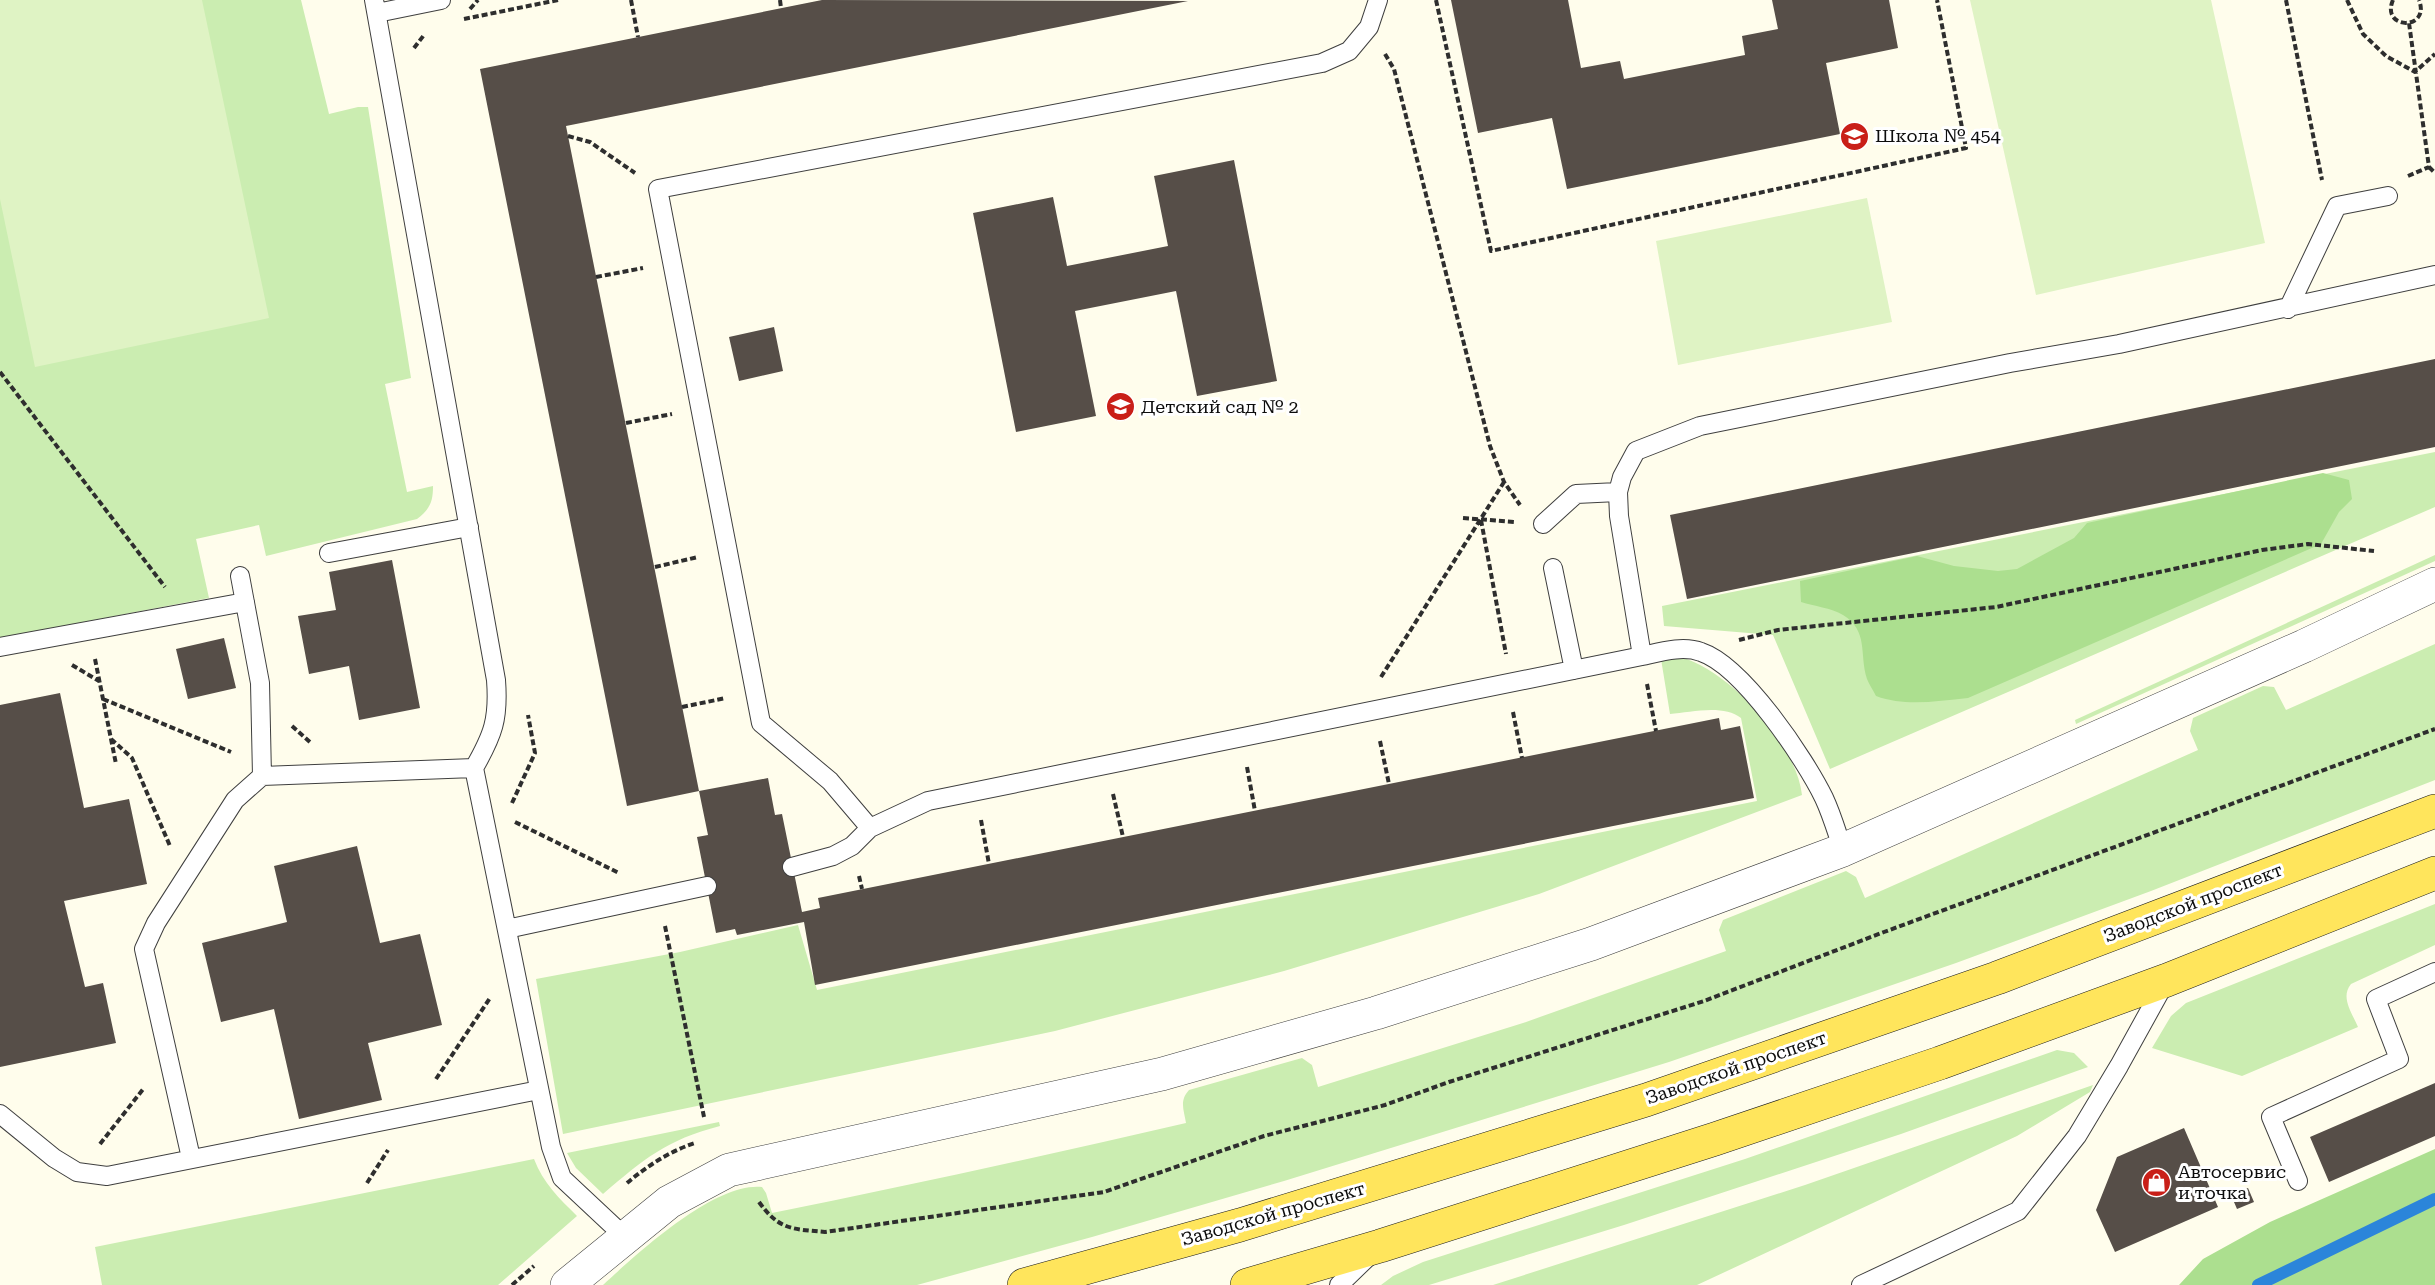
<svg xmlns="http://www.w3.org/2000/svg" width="2435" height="1285" viewBox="0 0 2435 1285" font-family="'Roboto Serif',serif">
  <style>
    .green { fill: #cbedb1 }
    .forest { fill: #acdf8f }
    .pitch { fill: #dff3c4 }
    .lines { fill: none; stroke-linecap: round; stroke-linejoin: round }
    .stream { stroke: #2b85da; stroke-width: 12 }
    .building { fill: #564e48 }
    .lane-casing { stroke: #3f3f3f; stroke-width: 20 }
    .street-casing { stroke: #3f3f3f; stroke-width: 34 }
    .primary-casing { stroke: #1d1d1d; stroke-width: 34 }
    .path { stroke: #2e2e2e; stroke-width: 4; stroke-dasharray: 6 3; stroke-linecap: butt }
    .lane { stroke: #fff; stroke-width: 18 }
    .street { stroke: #fff; stroke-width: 33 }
    .primary { stroke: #ffe55c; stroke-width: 33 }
    .labels { text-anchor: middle; stroke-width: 6; stroke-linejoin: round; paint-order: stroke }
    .poi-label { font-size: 18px; fill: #0c0c0c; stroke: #fff; text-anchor: start }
    .street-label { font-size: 18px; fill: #0c0c0c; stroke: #fff }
  </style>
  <rect width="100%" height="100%" fill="#fffdec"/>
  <path class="green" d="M0 0H301L329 114 358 107H368L411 378 385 384 407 492 433 486C433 502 430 509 417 519L266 556 259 525 196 539 209 598 0 638Z
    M2435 452V507L1830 769 1773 635 1664 626 1662 606Z
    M2435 555V561L2076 724 2075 720Z
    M2435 644V780L2151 891 1956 963 1669 1062 1284 1181 1092 1237 917 1285H603C637 1254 714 1182 762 1187L766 1193 772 1213C910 1185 1048 1155 1186 1123 1184 1110 1179 1101 1189 1090L1302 1058 1312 1065 1318 1087 1523 1023 1726 951 1719 930 1723 920 1846 871 1856 877 1865 898 2198 750 2190 731 2193 718 2263 686 2274 687 2286 710Z
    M1681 657C1731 672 1796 743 1802 795L1539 894 1284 971 1055 1031 563 1134 536 979 680 952 798 925 817 990 1757 801 1741 718C1724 704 1691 712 1670 714L1661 659Z
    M2435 904V945L2351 984C2340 997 2352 1013 2358 1027L2242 1076 2152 1048 2171 1016 2186 1003Z
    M2057 1050 2074 1053 2088 1067 1901 1134 1624 1225 1429 1285H1381L1393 1276 1423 1262 1745 1159Z
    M2093 1085 2090 1092 2017 1136 1697 1285H1493L1805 1185Z
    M719 1122 720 1126C666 1140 644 1159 603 1194L576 1168 567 1153Z
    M534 1159C543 1183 559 1198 577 1216L498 1285H102L95 1247Z"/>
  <path class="forest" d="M2323 473 2349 480 2352 499 2339 512 2321 544 1968 698C1936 701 1906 707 1876 696 1873 690 1869 684 1867 679 1859 654 1869 631 1843 615 1831 608 1814 606 1801 602L1800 581 1917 556 1954 566 1998 571 2017 569 2074 538 2087 523Z
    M2435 1149V1285H2179L2203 1259 2270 1222Z"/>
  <path class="pitch" d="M0 0H202L269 318 35 367 0 199Z
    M1970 0H2211L2265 243 2036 295Z
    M1867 198 1892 322 1678 365 1656 241Z"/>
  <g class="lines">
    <path class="stream" d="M2258 1285 2435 1199"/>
  </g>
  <path class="building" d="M822 0 1188 1 566 126 699 791 627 806 480 69Z
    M1451 0H1568L1581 68 1620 61 1624 79 1745 55 1742 36 1778 29 1772 0H1889L1898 48 1826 63 1840 134 1567 189 1552 118 1478 133Z
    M1234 160 1277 381 1197 396 1176 291 1075 311 1096 416 1016 432 973 213 1053 197 1067 266 1168 246 1154 176Z
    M774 327 783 371 739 381 729 337Z
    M2435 359V447L1687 599 1670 515Z
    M392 560 420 708 359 720 349 666 309 674 298 616 336 610 329 572Z
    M224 638 236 688 188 699 176 649Z
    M60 693 84 808 129 799 147 884 64 901 85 987 103 983 116 1043 0 1067V705Z
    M1719 718 1721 730 1740 726 1754 798 815 985 804 922 737 935 735 929 716 933 697 837 708 835 699 791 768 778 775 815 782 814 802 912 820 908 818 898Z
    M357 846 380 943 420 934 442 1025 368 1043 382 1100 299 1119 274 1009 221 1022 202 943 287 922 274 866Z
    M2435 1083V1136L2329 1182 2310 1137Z
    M2184 1128 2218 1207 2115 1252 2096 1210 2117 1157Z
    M2248 1188 2254 1202 2237 1209 2231 1195Z"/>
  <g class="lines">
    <defs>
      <path id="lane" d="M374 0 496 680C499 719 493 735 474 768L551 1147 562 1178 625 1237
        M377 13 441 0
        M2288 309 2337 206 2388 196
        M1543 524 1576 494 1618 492
        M329 553 469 527
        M1553 568 1574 670
        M240 576 260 683 262 776 474 768
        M0 647 245 602
        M1642 656C1660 652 1683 645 1701 652 1743 666 1805 759 1824 798 1832 815 1837 833 1843 850
        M870 828 830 781 761 723 658 189 1322 63 1349 51 1369 27 1378 0
        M792 867 833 856 852 846 870 828 928 801 1642 656 1619 516 1618 492 1622 477 1636 451 1700 426 2010 363 2119 344 2435 275
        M507 929 707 886
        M0 1114 54 1158 77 1172 107 1176 539 1090
        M191 1158 144 949 156 923 235 800 262 776
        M2298 1181 2271 1117 2399 1059 2376 999 2435 972
        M1339 1285 1370 1255
        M1861 1285 2018 1211 2077 1136 2119 1066 2166 981"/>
      <path id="street" d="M567 1285 669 1202 729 1170 1162 1074 1376 1013 1591 944 1843 850 2304 646 2435 584"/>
      <path id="primary" d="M1024 1285 1240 1225 1646 1100 1997 978 2435 811
        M1247 1285 1380 1246 1715 1139 1940 1063 2167 980 2435 873"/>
    </defs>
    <use href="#lane" class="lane-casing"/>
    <use href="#street" class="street-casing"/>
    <use href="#primary" class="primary-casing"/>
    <path class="path" d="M631 0 638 37
      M780 0 781 8
      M1436 0 1491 251 1966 148 1937 0
      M2286 0 2322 180
      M2347 0 2363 34 2386 56 2415 72 2435 54
      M2393 0C2380 30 2431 31 2419 0
      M470 9 478 0
      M464 19 558 0
      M414 48 424 35
      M1385 54 1394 69 1490 446 1504 482 1520 505
      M568 136 590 142 635 173
      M2429 167 2435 173
      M2408 176 2429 167 2409 23
      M596 277 643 268
      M0 372 165 587
      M626 423 672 414
      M1463 518 1515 522
      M1481 520 1506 654
      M655 567 698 557
      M1739 640 1778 630 1996 607 2262 550 2308 544 2374 551
      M95 659 116 764
      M72 665 99 681
      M1381 677 1504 482
      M1647 684 1656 731
      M103 699 231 752
      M682 707 726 698
      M1513 712 1522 758
      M292 726 311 743
      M111 739 132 758 170 846
      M1380 741 1389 784
      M1247 767 1255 811
      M1113 794 1123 837
      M512 803 535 753 528 715
      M981 820 989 864
      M515 822 619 873
      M859 876 862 889
      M665 926 704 1117
      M436 1079 490 998
      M100 1144 144 1088
      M367 1183 388 1150
      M627 1183C647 1166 670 1151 695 1143
      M759 1202C779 1230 792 1229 825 1232L1104 1192 1264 1136 1385 1105 1449 1082 1704 1001 1884 932 2435 729
      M512 1285 534 1266"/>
    <use href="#lane" class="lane"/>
    <use href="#street" class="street"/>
    <use href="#primary" class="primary"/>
  </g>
  <defs>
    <symbol id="school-disc" viewBox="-11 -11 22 22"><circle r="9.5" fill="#c91f18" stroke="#fff"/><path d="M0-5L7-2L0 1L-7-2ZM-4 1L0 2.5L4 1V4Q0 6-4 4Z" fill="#fff"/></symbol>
    <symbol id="shop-disc" viewBox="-11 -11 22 22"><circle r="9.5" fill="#c91f18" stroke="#fff"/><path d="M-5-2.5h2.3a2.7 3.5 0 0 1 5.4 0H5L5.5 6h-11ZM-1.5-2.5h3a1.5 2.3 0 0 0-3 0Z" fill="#fff"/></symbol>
  </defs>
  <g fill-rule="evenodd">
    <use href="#school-disc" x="1838" y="120" width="33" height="33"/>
    <use href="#school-disc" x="1104" y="390" width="33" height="33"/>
    <use href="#shop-disc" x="2140" y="1166" width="33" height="33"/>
  </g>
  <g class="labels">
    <g class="poi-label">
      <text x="1875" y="142">Школа № 454</text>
      <text x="1141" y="413">Детский сад № 2</text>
      <text x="2178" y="1178">Автосервис<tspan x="2178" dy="21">и точка</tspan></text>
    </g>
    <g class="street-label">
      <text transform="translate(2193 903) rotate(-21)" y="6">Заводской проспект</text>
      <text transform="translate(1736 1068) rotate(-19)" y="6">Заводской проспект</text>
      <text transform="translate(1273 1214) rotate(-16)" y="6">Заводской проспект</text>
    </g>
  </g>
</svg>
